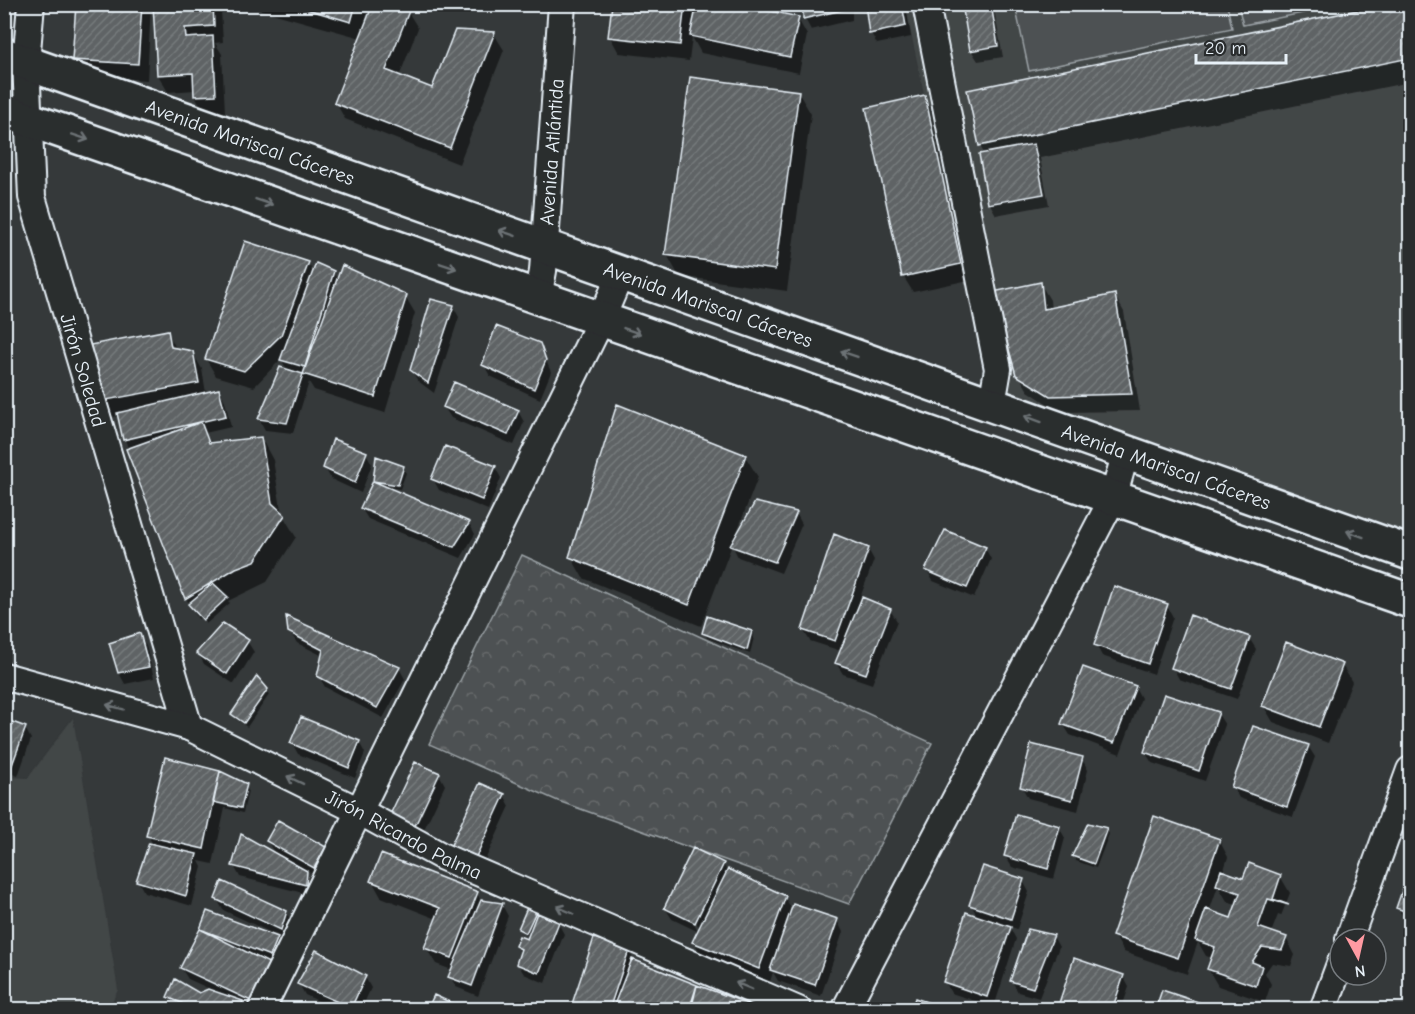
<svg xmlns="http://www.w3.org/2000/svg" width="1415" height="1014" viewBox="0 0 1415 1014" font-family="'Comic Neue',sans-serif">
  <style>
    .built { fill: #424647 }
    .park { fill: url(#park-crowns); stroke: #9aa1a5; stroke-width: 1.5 }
    .garden { fill: #4d5152; stroke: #9aa1a5; stroke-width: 1.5 }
    .shadow { fill: #0007; fill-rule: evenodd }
    .building { fill: url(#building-hatch); stroke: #e8f1f8; stroke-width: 1.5 }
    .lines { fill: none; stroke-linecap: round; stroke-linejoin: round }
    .minor-casing { stroke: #e8f1f8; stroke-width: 30 }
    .secondary-casing { stroke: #e8f1f8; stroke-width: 38 }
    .minor { stroke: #2a2d2e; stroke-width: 26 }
    .secondary { stroke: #2a2d2e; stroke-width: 33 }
    .oneway { stroke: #6c7275 }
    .labels { text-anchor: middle; stroke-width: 4.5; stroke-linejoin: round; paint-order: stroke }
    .street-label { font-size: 20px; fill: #e8f1f8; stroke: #2a2d2e }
  </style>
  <defs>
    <pattern id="park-crowns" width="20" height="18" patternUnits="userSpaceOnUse" patternTransform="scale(1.5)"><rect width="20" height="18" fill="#4d5152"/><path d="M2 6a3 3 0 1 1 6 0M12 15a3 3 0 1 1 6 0" fill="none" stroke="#676a6c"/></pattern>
    <pattern id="building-hatch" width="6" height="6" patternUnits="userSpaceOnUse" patternTransform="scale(1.5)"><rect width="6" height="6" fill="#5f6365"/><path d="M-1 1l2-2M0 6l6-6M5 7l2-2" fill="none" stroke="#767a7c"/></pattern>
  </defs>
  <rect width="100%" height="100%" fill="#35393a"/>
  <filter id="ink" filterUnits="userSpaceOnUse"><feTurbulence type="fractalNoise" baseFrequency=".0167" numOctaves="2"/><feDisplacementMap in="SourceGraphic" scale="12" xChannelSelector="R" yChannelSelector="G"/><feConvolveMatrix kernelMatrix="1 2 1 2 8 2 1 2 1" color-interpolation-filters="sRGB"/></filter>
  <g filter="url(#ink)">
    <path class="built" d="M905 5H1410V536L987 387Z
      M73 718 118 990 108 1009H5V777L28 778Z"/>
    <path class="park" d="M522 555 932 743 849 904 558 801 429 744Z"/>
    <path class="garden" d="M1015 5H1227L1232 28 1029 71Z
      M1238 5V4L1343 5 1243 25Z"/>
    <path class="shadow" d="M78 4H151L147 80 84 76 74 60Z
      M154 4H218L221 10 223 42 215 43 222 54 225 112H205L195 96V90L168 92 158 75Z
      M258 4H370L365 22 367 23 408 12 418 28 399 77 432 90 456 32 494 34 504 50 459 164 345 119 336 103 361 38 261 10Z
      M613 4H696L697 9 798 19 807 35 799 73 701 53 692 37 689 61 619 53 610 37Z
      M805 4H862L852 6V20L811 30 805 19Z
      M866 4H906L911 37 877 44 871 33Z
      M964 4H993L1003 57 978 61 971 50Z
      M1395 4H1410V82L1040 158 1049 205 996 215 990 204 981 156 985 155 980 146 969 91Z
      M798 92 811 114 787 291 679 276 667 255Z
      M924 97 934 114 969 280 913 292 903 276Z
      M308 263 314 274 333 272 338 281 405 296 415 313 385 413 314 390 309 382 293 433 265 430 259 419 281 369 288 371 281 359 254 387 216 376 206 359Z
      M1040 283 1050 300 1051 310 1115 296 1124 312 1140 411 1060 412 1028 391 1018 374Z
      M453 306 459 317 434 393 418 381 411 370Z
      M167 331 177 350 192 352 202 369 206 393 219 390 225 401 231 427 205 433 212 445 261 438 273 460 282 514 296 537 267 582 228 601 230 603 206 624 201 618 198 619 186 598 125 440 119 416 112 417 102 401Z
      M539 344 551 372 540 399 490 376 484 365Z
      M444 407 518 411 524 422 514 445 451 418Z
      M366 453 372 464 361 493 331 479 325 468Z
      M745 456 758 477 735 537 796 513 802 524 781 573 738 557 732 545 701 626 583 578 571 557Z
      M377 458 403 468 406 473 400 489 386 487 469 523 475 534 461 558 368 519 361 508 374 483Z
      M495 467 501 478 488 510 439 490 433 479Z
      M985 548 991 559 974 598 933 581 927 570Z
      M868 549 874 560 860 598 890 610 897 621 872 684 843 674 836 663 841 651 810 641 803 630Z
      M1167 606 1173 617 1154 674 1102 656 1096 645Z
      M290 632 399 668 405 679 383 718 325 687 318 675 323 656 297 643Z
      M704 632H751L754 637 750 654 707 638Z
      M140 635 146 646 154 678 125 684 119 673Z
      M1249 638 1256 649 1237 699 1179 679 1173 668Z
      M247 641 254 652 234 684 204 664 198 653Z
      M1342 665 1352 682 1328 743 1273 722 1263 705Z
      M1135 687 1141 698 1120 754 1070 735 1063 724Z
      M266 689 269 695 247 727 236 719 233 714Z
      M1218 714 1225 725 1205 781 1152 763 1145 752Z
      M4 720 25 728 31 739 18 776 4 771Z
      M359 742 365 753 355 778 298 754 292 743Z
      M1308 746 1315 757 1293 817 1239 798 1233 787Z
      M1082 759 1088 770 1078 811 1028 798 1022 787Z
      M439 774 445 785 419 840 396 830Z
      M245 785 248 790 243 813 225 808 213 864 199 861 202 867 192 906 144 892 138 881 153 845 148 835Z
      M504 795 510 806 481 869 458 858Z
      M1059 827 1065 838 1054 879 1012 867 1005 856Z
      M1106 829 1109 834 1096 868 1076 861 1074 856Z
      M1219 840 1228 857 1223 873 1244 880 1280 876 1290 893 1281 916 1278 915 1271 933 1286 938 1295 955 1291 966 1272 963 1265 973 1271 984 1265 1002 1218 986 1208 969 1212 958 1206 956 1198 942 1187 974 1124 952 1114 935ZM1218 886 1227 901 1238 905 1232 920 1209 912Z
      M267 841 325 848 332 859 321 879 304 869 312 883 311 895 240 877 234 866 276 855Z
      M723 864 728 873 785 897 792 910 837 920 843 932 821 996 778 981 773 972 769 985 703 958 694 942 700 929 693 916 690 917 699 932 672 919 665 908Z
      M1410 873V921L1404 919 1398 908Z
      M372 881 477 893 481 901 502 905 508 916 478 996 456 987 450 976 452 970 436 964 426 948 437 919 381 897Z
      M1023 881 1029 892 1017 929 1009 926 1016 939 994 1007 951 993 945 982 978 917 971 905Z
      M217 899 286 912 292 923 287 940 223 910Z
      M537 908 539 915 558 923 564 934 545 983 524 974 517 963 521 954 516 946 528 941 530 938 520 929Z
      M208 913 277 938 283 949 276 966 267 962 274 975 254 1010 243 1005 246 1010H178L169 997 199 995 210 989 188 979 181 968Z
      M1053 936 1059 947 1039 998 1018 992 1012 981Z
      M628 951 635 961 754 1010H572Z
      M1075 960 1123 976 1129 987 1121 1010 1058 1009Z
      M365 977 371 988 361 1010H338L305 995 299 984Z"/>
    <path class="building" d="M76 4H142L138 64 72 60Z
      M153 4H213L214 26 185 28 186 38 213 36 216 95 194 96 193 73 157 75Z
      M289 4H356L351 22Z
      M373 4H393L409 11 386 70 432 88 455 30 495 32 450 148 334 103Z
      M612 4H685L680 45 608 37Z
      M697 4H737L799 17 790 57 690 36Z
      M803 4H847V9L803 19Z
      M865 4H902L906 26 869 34Z
      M962 4H991L998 46 970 51Z
      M1387 4H1410V58L979 146 967 90Z
      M690 77 799 91 775 270 665 255Z
      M925 95 961 264 902 277 866 108Z
      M1034 144 1044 194 988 204 979 154Z
      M245 241 309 262 281 335 244 371 205 359Z
      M316 263 334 271 305 367 280 360Z
      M342 265 407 295 375 397 303 374Z
      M1041 282 1044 309 1115 294 1132 394 1050 396 1016 375 993 292Z
      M431 299 454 305 428 383 410 370Z
      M496 326 540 343 546 360 534 389 482 365Z
      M168 330 171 347 193 351 199 383 101 401 90 345Z
      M280 367 303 374 287 423 258 419Z
      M454 382 519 410 508 435 443 407Z
      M219 389 226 416 123 440 117 413Z
      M617 404 746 455 689 605 569 557Z
      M201 422 209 443 261 437 272 503 285 515 255 561 236 568 185 599 126 449Z
      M333 439 367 452 355 483 323 468Z
      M445 446 496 466 482 500 431 479Z
      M376 456 404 466 398 485 373 481Z
      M373 481 470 522 454 547 360 508Z
      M755 502 797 512 775 562 730 546Z
      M945 530 986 547 967 588 925 570Z
      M834 534 869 548 835 641 802 630Z
      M213 583 228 597 203 620 188 604Z
      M1114 586 1168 604 1148 664 1094 645Z
      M862 597 891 609 866 674 835 663Z
      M1190 615 1250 637 1231 689 1171 668Z
      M286 616 400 667 377 708 317 676 323 650 288 632Z
      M707 616 752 631 747 650 702 633Z
      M223 623 249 640 227 674 196 653Z
      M140 633 149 667 118 673 109 643Z
      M1286 642 1343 664 1319 727 1262 706Z
      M1083 667 1136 686 1114 743 1061 724Z
      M257 676 268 689 244 723 231 714Z
      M1164 694 1219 712 1199 771 1144 752Z
      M301 717 360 741 349 768 290 743Z
      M4 719 26 727 12 765 4 763Z
      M1253 726 1309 745 1287 807 1231 787Z
      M1031 744 1083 757 1072 800 1020 787Z
      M165 757 220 771 204 849 146 836Z
      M415 762 440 773 413 830 388 819Z
      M220 771 247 784 241 808 213 802Z
      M480 783 505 794 475 859 450 847Z
      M1016 814 1060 826 1048 869 1004 856Z
      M1154 816 1220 839 1178 958 1112 936Z
      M278 820 326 847 314 868 266 841Z
      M1088 823 1107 828 1094 864 1072 856Z
      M241 834 307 871 306 885 232 866Z
      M149 843 197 854 186 896 136 881Z
      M693 848 724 863 695 923 664 908Z
      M381 854 478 892 452 958 424 948 440 908 370 881Z
      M1249 863 1281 875 1273 899 1289 905 1268 899 1258 927 1287 937 1282 950 1262 947 1252 962 1262 966 1256 986 1207 969 1215 947 1195 940 1206 909 1231 918 1240 893 1216 885 1221 870 1243 878Z
      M983 866 1024 879 1011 919 969 905Z
      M1410 868V913L1396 908Z
      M728 869 786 896 759 969 692 942Z
      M222 881 287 911 281 930 215 899Z
      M481 900 503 903 472 986 448 977Z
      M529 903 538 907 526 933 518 929Z
      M793 904 838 919 815 985 770 970Z
      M207 911 278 937 270 956 200 929Z
      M966 912 1011 927 987 997 943 982Z
      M537 913 559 922 539 973 516 964 521 949 515 946 519 936 527 939Z
      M200 929 269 963 251 1001 180 968Z
      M1028 929 1054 935 1033 988 1010 981Z
      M594 938 629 950 609 1010H570Z
      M316 950 366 976 351 1008 297 984Z
      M1410 952V970L1406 969Z
      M1074 958 1124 975 1112 1010 1057 1009Z
      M632 959 697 985 689 1010H612Z
      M175 979 199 993 208 989 243 1001 240 1010H198L167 997Z
      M697 985 738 1000 760 1010H691Z
      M1162 990 1216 1008 1215 1010H1155Z
      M434 995 456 1005 454 1010H427Z
      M915 998 950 1010H911Z
      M410 1004 422 1010H407Z"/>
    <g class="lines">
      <defs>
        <g id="minor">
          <path id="s1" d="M31 4 26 63 32 197 189 727"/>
          <path d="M926 4 998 369 992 404"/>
          <path id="s2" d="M538 298 543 271 562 4"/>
          <path id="s3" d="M4 676 189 727 357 810 443 857 798 1010"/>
          <path d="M1349 939 1410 770"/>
          <path d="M261 1010 601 320 621 273"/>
          <path d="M845 1010 1113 498 1126 452"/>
          <path d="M1323 1010 1340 964"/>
        </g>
        <g id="secondary">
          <path id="s4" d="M4 55 1410 553"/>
          <path d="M4 111 1410 601"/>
        </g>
      </defs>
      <use href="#minor" class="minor-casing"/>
      <use href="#secondary" class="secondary-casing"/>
      <use href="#minor" class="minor"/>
      <use href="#secondary" class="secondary"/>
    </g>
    <defs><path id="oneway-shaft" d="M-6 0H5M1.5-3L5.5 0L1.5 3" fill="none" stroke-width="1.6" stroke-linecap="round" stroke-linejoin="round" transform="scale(1.5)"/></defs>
    <g class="oneway">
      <use href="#oneway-shaft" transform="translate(80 137) rotate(19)"/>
      <use href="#oneway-shaft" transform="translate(264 202) rotate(19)"/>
      <use href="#oneway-shaft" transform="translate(507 233) rotate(-161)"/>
      <use href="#oneway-shaft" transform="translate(448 266) rotate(19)"/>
      <use href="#oneway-shaft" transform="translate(632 331) rotate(19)"/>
      <use href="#oneway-shaft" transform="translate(849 354) rotate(-161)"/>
      <use href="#oneway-shaft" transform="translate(1033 419) rotate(-160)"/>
      <use href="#oneway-shaft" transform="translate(1355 534) rotate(-160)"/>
      <use href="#oneway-shaft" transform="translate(115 707) rotate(-165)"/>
      <use href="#oneway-shaft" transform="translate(295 780) rotate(-154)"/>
      <use href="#oneway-shaft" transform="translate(565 910) rotate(-157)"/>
      <use href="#oneway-shaft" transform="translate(744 986) rotate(-157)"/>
    </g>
  </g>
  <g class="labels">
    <g class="street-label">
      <text dy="7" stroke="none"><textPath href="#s4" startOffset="261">Avenida Mariscal Cáceres</textPath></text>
      <text dy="7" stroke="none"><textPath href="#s2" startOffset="147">Avenida Atlántida</textPath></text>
      <text dy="7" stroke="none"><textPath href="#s4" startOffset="747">Avenida Mariscal Cáceres</textPath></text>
      <text dy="7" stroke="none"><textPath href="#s1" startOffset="374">Jirón Soledad</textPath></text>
      <text dy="7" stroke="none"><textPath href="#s4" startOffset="1233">Avenida Mariscal Cáceres</textPath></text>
      <text dy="7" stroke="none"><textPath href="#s3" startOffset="432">Jirón Ricardo Palma</textPath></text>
    </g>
  </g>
  <rect width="1415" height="1014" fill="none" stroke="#2a2d2e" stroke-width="24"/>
  <rect x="12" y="12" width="1391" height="990" fill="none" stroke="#e8f1f8" stroke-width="2" filter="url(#ink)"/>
  <g transform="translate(1358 957) rotate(172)"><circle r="28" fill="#2a2d2e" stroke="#767b7f" stroke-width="1.5"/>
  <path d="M0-4.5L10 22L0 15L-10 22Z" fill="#ff9aa2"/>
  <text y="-9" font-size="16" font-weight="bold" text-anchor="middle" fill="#e8f1f8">N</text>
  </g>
  <path d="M1196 54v9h90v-9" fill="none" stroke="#e8f1f8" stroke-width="3"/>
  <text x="1205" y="54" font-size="18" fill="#e8f1f8" stroke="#2a2d2e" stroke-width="4.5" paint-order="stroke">20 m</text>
</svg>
